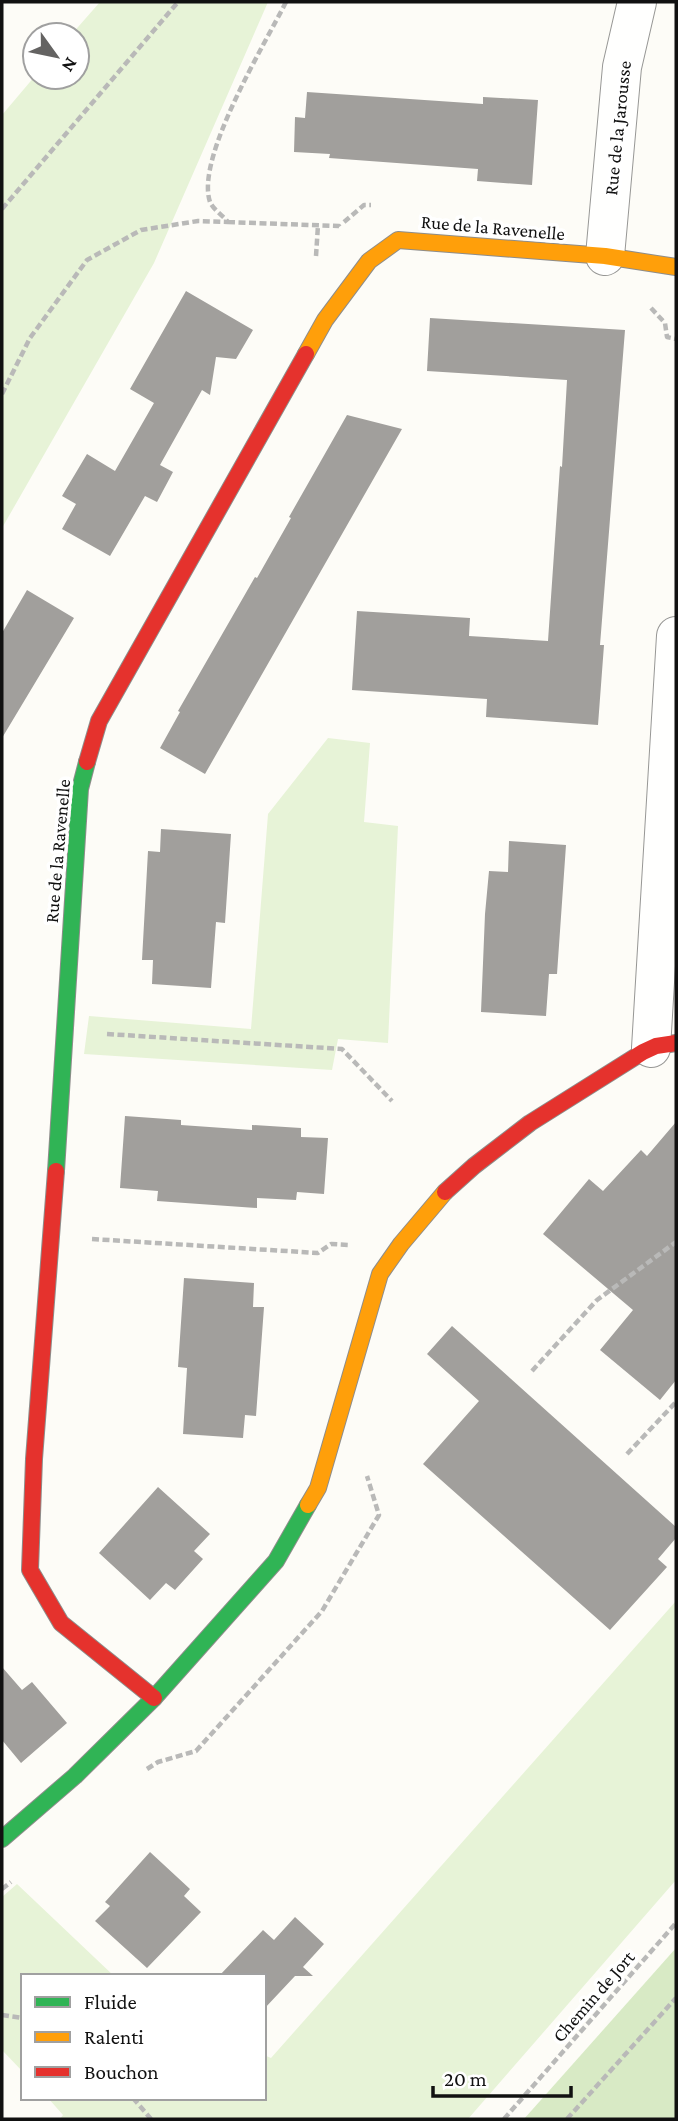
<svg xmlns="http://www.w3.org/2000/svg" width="678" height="2121" viewBox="0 0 678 2121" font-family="'Crimson Pro',serif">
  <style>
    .green { fill: #e7f3d7 }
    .forest { fill: #d8eac5 }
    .building { fill: #a19f9c }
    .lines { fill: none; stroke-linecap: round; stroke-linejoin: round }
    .street-casing { stroke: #979795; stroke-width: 40 }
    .fast-casing { stroke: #8e8d8b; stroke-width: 18 }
    .slow-casing { stroke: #8e8d8b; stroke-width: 18 }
    .jam-casing { stroke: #8e8d8b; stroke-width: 18 }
    .path { stroke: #b9b9b8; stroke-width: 4.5; stroke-dasharray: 7 3.5; stroke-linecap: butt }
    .street { stroke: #fffffe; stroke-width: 38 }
    .fast { stroke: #30b455; stroke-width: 16 }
    .slow { stroke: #ff9f0a; stroke-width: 16 }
    .jam { stroke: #e5322d; stroke-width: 16 }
    .labels { text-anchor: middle; stroke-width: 7; stroke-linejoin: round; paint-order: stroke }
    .street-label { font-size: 19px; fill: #111; stroke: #fff }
  </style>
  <rect width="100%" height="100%" fill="#fdfcf7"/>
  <path class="green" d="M100 2H268L154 263 2 528V115L35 76 77 77V35H71Z
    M328 738 370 743 364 822 398 826 388 1043 338 1039 332 1070 84 1054 89 1016 251 1029 268 814Z
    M676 1601V1880L468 2119H60L63 2115 48 2098H264V2055L271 2058Z
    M17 1884 114 1976H23V2072L2 2050V1897Z"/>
  <path class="forest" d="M676 1948V2119H524Z"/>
  <path class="building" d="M307 92 483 104V97L538 100 532 185 477 181 478 169 329 158 330 154 294 152 295 117 305 118Z
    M186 291 253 330 236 359 216 357 210 395 202 390 160 465 173 472 157 502 145 496 110 556 62 529 76 504 62 496 87 454 115 471 154 403 130 389Z
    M430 318 625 330 600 645H604L598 725 486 717 487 699 352 690 357 611 470 618 469 636 548 641 560 466 562 467 567 380 427 371Z
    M347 415 402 429 205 774 160 748 180 712 178 711 255 577 257 578 291 518 289 517Z
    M27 590 74 618 2 738V633Z
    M161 829 231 834 225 923 216 922 211 988 152 984 153 960H142L148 851 160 852Z
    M509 841 566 845 557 974H549L546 1016 481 1012 485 914 489 871 508 872Z
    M125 1116 181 1120V1125L252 1130V1125L301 1128V1137L328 1138 324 1194 297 1192 296 1200 257 1198V1208L157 1201 158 1191 120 1188Z
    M676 1122V1380L660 1400 600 1350 633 1310 543 1234 589 1179 603 1191 641 1150 647 1156Z
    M184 1278 254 1283 253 1307H264L256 1416 245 1415 243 1438 183 1434 187 1368 178 1367Z
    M452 1326 676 1527V1538L658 1559 667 1567 610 1630 423 1464 479 1401 427 1354Z
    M158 1487 210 1534 194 1551 203 1559 175 1590 166 1583 150 1600 99 1553Z
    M2 1667 22 1690 32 1682 67 1723 21 1763 2 1740Z
    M150 1852 190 1889 184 1896 201 1912 147 1968 95 1921 110 1906 105 1902Z
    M295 1917 324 1944 303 1967 313 1976H295L264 2009V1976H219L263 1930 274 1940Z"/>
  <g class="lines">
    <defs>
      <path id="street" d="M605 256 622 67 637 2
        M651 1048 676 636"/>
      <path id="fast" d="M56 1171 80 789 87 762
        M2 1839 75 1776 154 1698 276 1561 308 1505"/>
      <path id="slow" d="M306 354 325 320 369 261 398 240 605 256 676 267
        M308 1505 318 1488 380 1274 401 1244 445 1192"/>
      <path id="jam" d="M87 762 99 721 306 354
        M56 1171 34 1459 30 1570 61 1623 154 1698
        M445 1192 474 1166 530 1123 643 1052 656 1046 676 1043"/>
    </defs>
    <use href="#street" class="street-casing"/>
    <use href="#fast" class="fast-casing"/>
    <use href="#slow" class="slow-casing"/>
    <use href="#jam" class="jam-casing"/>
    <path class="path" d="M2 209 178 2
      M228 222 339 226 341 229
      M344 222 364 205H371
      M316 256 318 225
      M651 308 665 323 667 337 676 339
      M2 394 30 338 87 260 141 230 198 221 228 222C223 216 213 209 210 202 195 158 265 44 286 2
      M107 1034 342 1049 392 1101
      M92 1239 318 1253 331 1244 350 1245
      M532 1371 597 1300 676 1242
      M627 1454 676 1402
      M147 1769 158 1762 196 1751 322 1611 379 1515 367 1476
      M2 1889 11 1882
      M2 2015 23 2018
      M133 2098 151 2119
      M504 2119 676 1923
      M567 2119 676 1998"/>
    <use href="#street" class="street"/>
    <use href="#fast" class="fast"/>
    <use href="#slow" class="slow"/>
    <use href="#jam" class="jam"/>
  </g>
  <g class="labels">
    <g class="street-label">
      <text transform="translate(617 128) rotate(-84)" y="7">Rue de la Jarousse</text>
      <text transform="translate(493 227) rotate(5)" y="7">Rue de la Ravenelle</text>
      <text transform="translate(57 851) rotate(-85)" y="7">Rue de la Ravenelle</text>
      <text transform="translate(593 1996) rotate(-49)" y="7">Chemin de Jort</text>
    </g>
  </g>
  <rect width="678" height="2121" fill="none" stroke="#111111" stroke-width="7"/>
  <rect x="21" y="1974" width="245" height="126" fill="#ffffff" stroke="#a0a0a0" stroke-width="2"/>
  <rect x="35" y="1997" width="35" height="10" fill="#30b455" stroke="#a0a0a0" stroke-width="2"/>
  <text x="84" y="2009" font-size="21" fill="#111111">Fluide</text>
  <rect x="35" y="2032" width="35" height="10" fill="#ff9f0a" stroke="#a0a0a0" stroke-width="2"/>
  <text x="84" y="2044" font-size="21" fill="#111111">Ralenti</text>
  <rect x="35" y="2067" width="35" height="10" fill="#e5322d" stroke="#a0a0a0" stroke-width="2"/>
  <text x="84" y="2079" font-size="21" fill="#111111">Bouchon</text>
  <g transform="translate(56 56) rotate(123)"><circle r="33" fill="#ffffff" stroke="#a0a0a0" stroke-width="2"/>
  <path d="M0-5L12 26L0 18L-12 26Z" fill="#646362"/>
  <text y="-10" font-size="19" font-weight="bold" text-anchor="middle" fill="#111111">N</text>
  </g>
  <path d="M433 2086v10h138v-10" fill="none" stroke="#111111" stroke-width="3.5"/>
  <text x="444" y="2086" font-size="21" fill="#111111" stroke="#ffffff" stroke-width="5" paint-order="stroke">20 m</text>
</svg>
